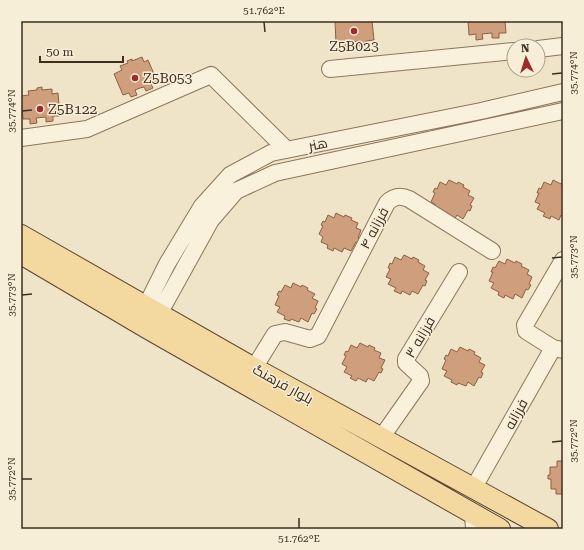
<svg xmlns="http://www.w3.org/2000/svg" width="584" height="550" viewBox="0 0 584 550" font-family="'Roboto Serif',Cairo,serif">
  <style>
    .building { fill: #cf9f7d; stroke: #8d5f41 }
    .lines { fill: none; stroke-linecap: round; stroke-linejoin: round }
    .minor-casing { stroke: #8d765c; stroke-width: 18 }
    .major-casing { stroke: #5b4430; stroke-width: 22 }
    .minor { stroke: #faf1dc; stroke-width: 16 }
    .major { stroke: #f3d9a0; stroke-width: 20 }
    .ticks { fill: none; stroke: #3d2e20; stroke-width: 1.5 }
    .poi-dot { fill: #9e2a2b; stroke: #f7eed8; stroke-width: 1.5 }
    .labels { text-anchor: middle; stroke-width: 3; stroke-linejoin: round; paint-order: stroke }
    .poi-label { font-size: 14px; fill: #3d2e20; stroke: #f7eed8; text-anchor: start }
    .street-label { font-size: 14px; fill: #3d2e20; stroke: #f7eed8 }
    .neatline { fill: none; stroke: #3d2e20; stroke-width: 1.5 }
    .ticks-label { font-size: 10px; text-anchor: middle; fill: #3d2e20 }
  </style>
  <rect width="100%" height="100%" fill="#f0e4c8"/>
  <path class="building" d="M335 21H372L374 40 366 41 367 46H359V41L350 42V47H343V42L336 43Z
    M468 21H505L506 33H499V38H492V33L482 34 483 39 476 40V34L469 35Z
    M142 57 144 62 148 60 157 81 151 84 153 88 146 91 144 87 140 88 135 90 137 95 131 97 129 93 123 95 114 74 122 70 120 66 128 63 127 61 132 59V61Z
    M42 87V90L52 89V94L58 93 60 116H53V121L46 122V117L36 118 37 123 30 124V119H23L21 96 29 95 28 91 37 90V88Z
    M449 180 457 184 458 182 464 185 463 187 470 191 468 195 474 198 470 205 472 206 470 211 468 210 463 219 457 215 454 220 433 209 435 204 431 202 435 193 433 192 435 188 437 189 440 182 446 185Z
    M553 180 561 184 562 182 563 183V217L561 215 559 220 551 216 550 219 543 216 545 213 537 209 540 204 535 202 539 193H537L539 188 541 189 544 182 551 185Z
    M336 213 344 217 345 215 352 218 351 220 358 223 356 228 361 230 358 238H360L358 243 356 242 351 251 344 248 342 252 334 248 333 251 327 248 328 245 321 242 323 237 319 234 323 226 321 225 323 221 325 222 328 215 334 218Z
    M404 255 412 259 413 257 419 260 418 262 425 266 423 270 429 273 425 280 427 281 425 286 423 285 418 294 412 291 410 295 402 291 401 294 394 291 396 288 388 284 391 279 386 277 390 269 388 268 390 263 392 264 395 257 401 260Z
    M507 259 515 263 516 261 522 264 521 266 529 270 527 274 532 277 529 284 531 285 528 290 526 289 522 298 515 294 513 299 505 295 504 298 498 295 499 292 491 288 494 283 489 281 493 272H491L493 267 495 268 499 261 505 264Z
    M293 283 301 287 302 285 308 288 307 290 315 294 312 298 318 301 315 308 317 309 314 314 312 313 308 322 301 318 299 322 291 319 290 321 284 319 285 316 277 312 280 307 275 305 279 296 277 295 279 291 281 292 285 285 291 288Z
    M360 343 368 347 369 345 375 348 374 350 381 353 379 358 385 360 381 368 383 369 381 373 379 372 374 381 368 378 366 382 358 378 356 381 350 378 352 376 344 372 347 367 342 364 346 356 344 355 346 351 348 352 351 345 357 348Z
    M460 347 468 351 469 349 475 352 474 354 481 358 479 362 485 365 481 372 483 373 481 378 479 377 474 386 468 382 466 386 458 383 457 385 451 382 452 380 444 376 447 371 442 369 446 360 444 359 446 355 448 356 451 349 457 352Z
    M557 461H563V494H556V489H551V479H548V475H550V467H557Z"/>
  <g class="lines">
    <defs>
      <path id="minor" d="M538 49 563 46
        M330 69 514 51
        M21 138 87 129 211 75 287 150
        M146 306 167 264 202 206 230 175 271 153 481 111 563 92
        M159 314 211 220 236 191 275 173 563 111
        M553 348 526 331 525 325 563 260
        M254 368 275 334 285 332 310 339 318 336 387 203C394 196 400 195 409 199L492 251
        M381 438 421 381 420 376 406 363V359L459 272
        M473 489 553 348 563 350
        M473 514 474 529"/>
      <path id="major" d="M21 235 254 368 548 529
        M21 254 150 330 500 529"/>
    </defs>
    <use href="#minor" class="minor-casing"/>
    <use href="#major" class="major-casing"/>
    <use href="#minor" class="minor"/>
    <use href="#major" class="major"/>
  </g>
  <path class="ticks" d="M264 22 265 32M552 74 562 73M22 111 32 110M552 258 562 257M22 295 32 294M552 442 562 441M22 479H32M299 518V528"/>
  <g class="poi-dot">
    <circle cx="354" cy="31" r="4"/>
    <circle cx="135" cy="78" r="4"/>
    <circle cx="40" cy="109" r="4"/>
  </g>
  <g class="labels">
    <g class="poi-label">
      <text x="354" y="51" text-anchor="middle">Z5B023</text>
      <text x="143" y="83">Z5B053</text>
      <text x="48" y="114">Z5B122</text>
    </g>
    <g class="street-label">
      <text transform="translate(318 144) rotate(-11)" y="5">هنر</text>
      <text transform="translate(374 228) rotate(-62)" y="5">فرزانه ۴</text>
      <text transform="translate(420 337) rotate(-60)" y="5">فرزانه ۳</text>
      <text transform="translate(283 384) rotate(29)" y="5">بلوار فرهنگ</text>
      <text transform="translate(516 414) rotate(-61)" y="5">فرزانه</text>
    </g>
  </g>
  <rect width="584" height="550" fill="none" stroke="#f7eed8" stroke-width="44"/>
  <g transform="translate(526 58) rotate(356)"><circle r="19" fill="#f7eed8" stroke="#ada18e"/>
  <path d="M0-3L7 15L0 10L-7 15Z" fill="#9e2a2b"/>
  <text y="-6" font-size="11" font-weight="bold" text-anchor="middle" fill="#3d2e20">N</text>
  </g>
  <path d="M40 56v6h83v-6" fill="none" stroke="#3d2e20" stroke-width="2"/>
  <text x="46" y="56" font-size="12" fill="#3d2e20" stroke="#f7eed8" stroke-width="3" paint-order="stroke">50 m</text>
  <rect x="22" y="22" width="540" height="506" class="neatline"/>
  <g class="ticks-label">
    <text x="264" y="14">51.762°E</text>
    <text transform="translate(573 73) rotate(-90)" y="4">35.774°N</text>
    <text transform="translate(11 111) rotate(-90)" y="4">35.774°N</text>
    <text transform="translate(573 257) rotate(-90)" y="4">35.773°N</text>
    <text transform="translate(11 295) rotate(-90)" y="4">35.773°N</text>
    <text transform="translate(573 441) rotate(-90)" y="4">35.772°N</text>
    <text transform="translate(11 479) rotate(-90)" y="4">35.772°N</text>
    <text x="299" y="542">51.762°E</text>
  </g>
</svg>
